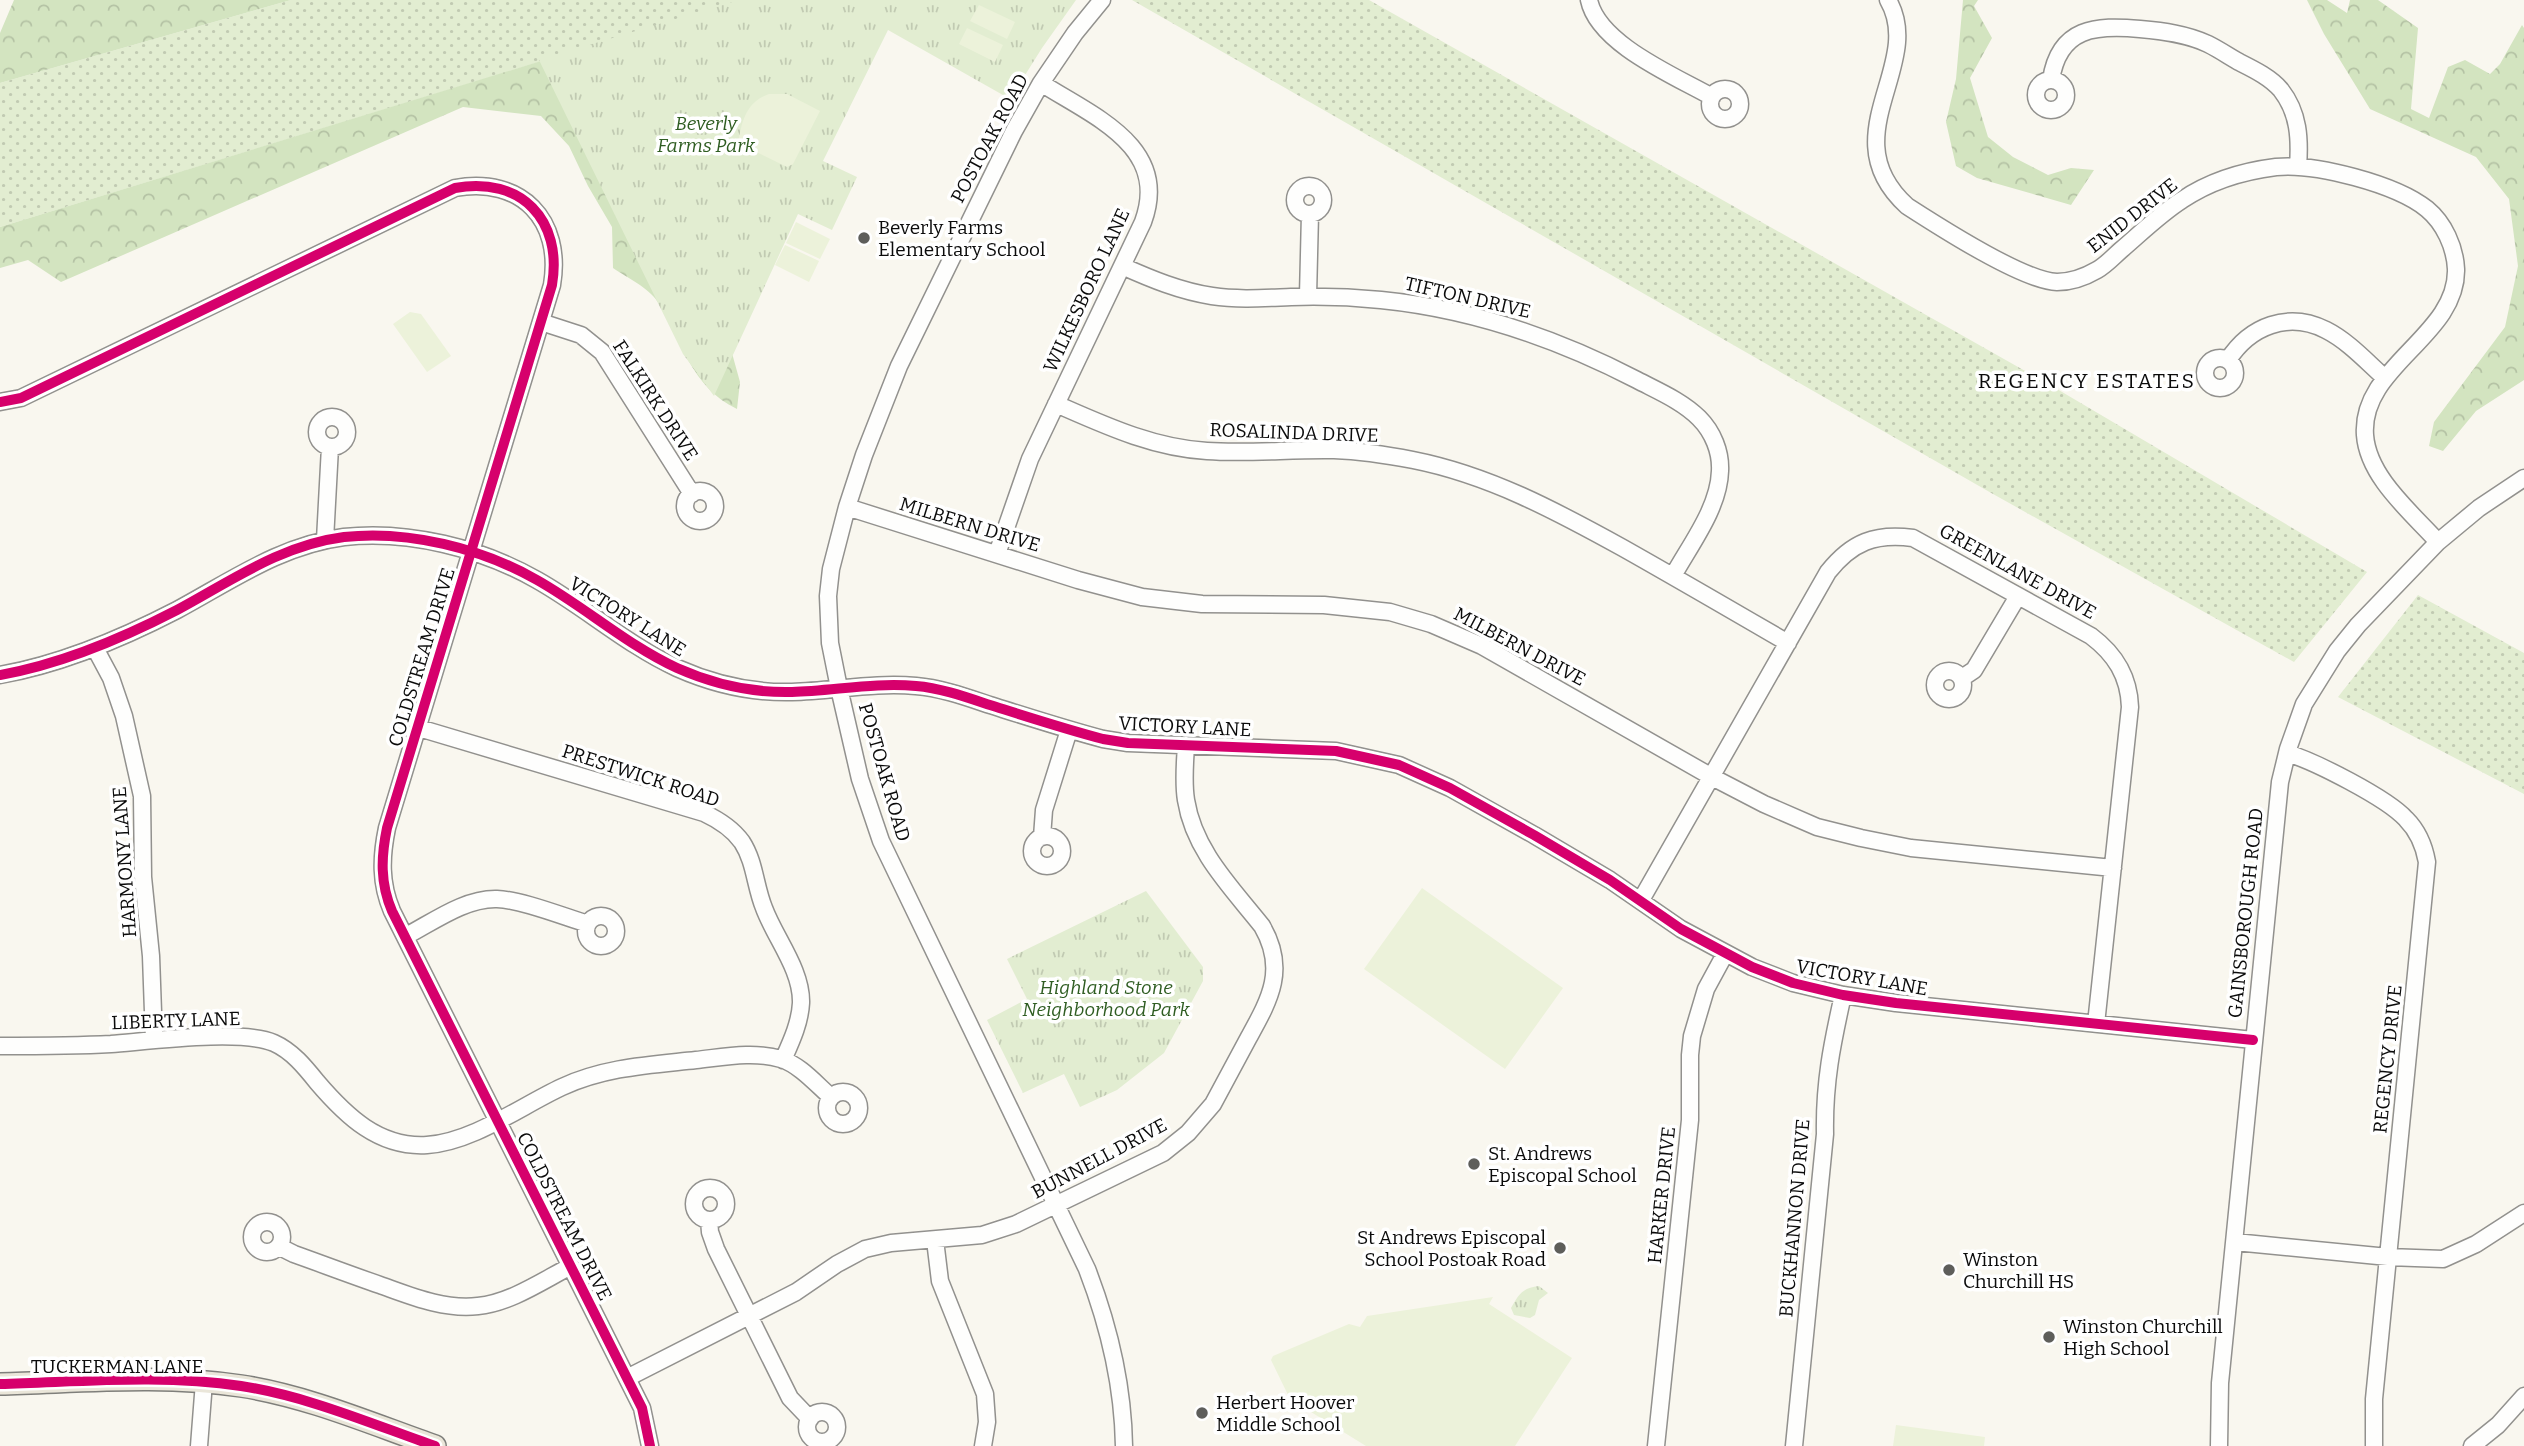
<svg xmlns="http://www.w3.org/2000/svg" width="2524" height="1446" viewBox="0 0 2524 1446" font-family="Bitter,serif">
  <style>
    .grass { fill: url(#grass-dots) }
    .forest { fill: url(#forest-crowns) }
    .park { fill: url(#park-tufts) }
    .pitch { fill: #ecf2da }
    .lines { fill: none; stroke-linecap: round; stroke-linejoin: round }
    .minor-casing { stroke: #92918e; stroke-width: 19 }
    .major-casing { stroke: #7f7f7b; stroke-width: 24 }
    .minor { stroke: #fefefd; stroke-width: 16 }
    .major { stroke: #eae6d9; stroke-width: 21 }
    .cycleway-casing { stroke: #fff; stroke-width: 15 }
    .cycleway { stroke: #d6006c; stroke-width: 10 }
    .poi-dot { fill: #5e5e5b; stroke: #fff; stroke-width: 2.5 }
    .labels { text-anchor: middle; stroke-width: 7; stroke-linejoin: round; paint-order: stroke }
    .park-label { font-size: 19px; font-style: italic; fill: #2f5d22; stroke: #fff }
    .street-label { font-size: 19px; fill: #0b0b0b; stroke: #fff }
    .poi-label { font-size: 19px; fill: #0b0b0b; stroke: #fff; text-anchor: start }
    .neighbourhood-label { font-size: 21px; letter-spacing: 2px; fill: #0b0b0b; stroke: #fff }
  </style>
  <defs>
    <pattern id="grass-dots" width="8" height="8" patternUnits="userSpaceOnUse" patternTransform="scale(1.75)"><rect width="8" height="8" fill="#e2edd1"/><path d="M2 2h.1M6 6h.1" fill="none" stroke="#c1cab2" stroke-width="1.8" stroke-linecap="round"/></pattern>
    <pattern id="forest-crowns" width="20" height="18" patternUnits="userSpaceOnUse" patternTransform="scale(1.75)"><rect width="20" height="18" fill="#d3e4c0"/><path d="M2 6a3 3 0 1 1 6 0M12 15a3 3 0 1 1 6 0" fill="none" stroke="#b4c2a4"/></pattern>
    <pattern id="park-tufts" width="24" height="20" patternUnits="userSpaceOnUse" patternTransform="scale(1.75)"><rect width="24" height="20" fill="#e2edd1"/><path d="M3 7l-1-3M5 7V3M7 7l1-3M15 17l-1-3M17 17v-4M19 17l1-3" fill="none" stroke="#c1cab2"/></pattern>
  </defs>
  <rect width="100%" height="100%" fill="#f9f7ef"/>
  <path class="grass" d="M291 0H742L0 227V83Z
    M1132 0H1369L2057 389 2367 572 2294 662 1993 494Z
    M2418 595 2524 653V794L2338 697Z"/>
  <path class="forest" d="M14 0H291L0 83V33Z
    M1963 0H1978L1974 6 1992 38 1970 78 1988 137 2013 157 2048 175 2071 168 2094 170 2071 205 1977 178 1956 166 1946 122 1956 79Z
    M2307 0H2327L2347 13 2350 0H2378L2418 28 2411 109 2429 118 2448 67 2465 60 2490 74 2500 64 2522 25 2524 28V380L2476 411 2443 451 2429 446 2434 422 2505 327 2518 266 2509 199 2476 157 2370 109 2324 34Z
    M541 61 730 346 740 382 737 409C691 387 682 341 657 301 649 288 626 277 613 268L612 227 588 186 569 146 541 116 463 107 61 282 28 260 0 268V227Z"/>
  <path class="park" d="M739 0H1076L1042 48 1010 99 888 30 823 161 857 177 832 230 798 214 714 396 683 354 539 60Z
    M1146 891 1203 967V981L1164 1053 1117 1090 1080 1107 1064 1074 1023 1093 987 1020 1027 999 1007 959Z
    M1539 1286 1548 1293 1539 1300 1535 1315 1530 1318 1514 1315 1511 1308C1519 1294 1522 1288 1539 1286Z"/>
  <path class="pitch" d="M979 5 1015 22 1007 39 970 21Z
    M967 28 1003 45 995 62 959 44Z
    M769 94H787L820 111 793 164 787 167 738 143C742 121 746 102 769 94Z
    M796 222 830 239 820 259 786 243Z
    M785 245 819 261 809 282 775 265Z
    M410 312 421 314 451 356 427 372 393 324Z
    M1422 888 1563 988 1505 1069 1364 969Z
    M1493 1297 1489 1304 1572 1358 1515 1446H1366L1290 1399 1271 1360 1273 1356 1349 1324 1360 1327 1367 1316Z
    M1896 1425 1985 1437 1984 1446H1893Z"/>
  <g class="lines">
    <defs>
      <path id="minor" d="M1102 0 1075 33 1041 83 1014 131 899 366 864 455 847 507 831 569 828 596 830 643 839 688 860 779 881 841 1087 1269C1109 1326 1123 1384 1124 1446
        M1589 0C1598 44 1675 76 1712 97
        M1888 0C1926 65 1830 136 1907 206 1938 226 2023 281 2057 282 2071 282 2085 277 2097 270 2106 265 2113 257 2121 250 2141 233 2160 214 2182 200 2210 181 2244 171 2276 167 2315 163 2396 184 2427 209 2444 223 2455 247 2456 269 2458 336 2360 366 2365 435 2368 477 2411 512 2438 542
        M2036 95a15 15 0 1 1 30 0a15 15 0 1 1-30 0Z
        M2051 80C2059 27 2096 25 2140 29 2163 31 2187 34 2208 44 2220 50 2230 57 2241 63 2255 70 2271 78 2281 90 2299 113 2300 139 2298 167
        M1710 104a15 15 0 1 1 30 0a15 15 0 1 1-30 0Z
        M1295 200a14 14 0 1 1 28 0a14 14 0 1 1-28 0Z
        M1122 266C1151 279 1180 291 1212 296 1238 300 1265 298 1291 297 1321 296 1351 297 1381 300 1471 309 1556 338 1637 380 1658 391 1682 401 1699 418 1713 432 1721 452 1720 471 1719 508 1690 545 1673 576
        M1308 296 1310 214
        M541 322 581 335 602 352 692 494
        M2205 373a15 15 0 1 1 30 0a15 15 0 1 1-30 0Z
        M2228 360C2250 326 2288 311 2326 330 2348 341 2367 362 2385 378
        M0 402 21 398 455 188C521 176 563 220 552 285L387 828C381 857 380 883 392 911L642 1408 650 1446
        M1056 404C1104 425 1153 448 1207 451 1249 454 1292 449 1334 450 1361 451 1387 455 1413 460 1489 475 1556 511 1623 548 1678 579 1733 611 1788 643
        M317 432a15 15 0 1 1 30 0a15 15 0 1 1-30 0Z
        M685 506a15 15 0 1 1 30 0a15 15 0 1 1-30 0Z
        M847 507 1078 580 1142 597 1202 604 1324 605 1390 612 1431 624 1482 646 1712 777 1764 804 1817 827 1861 838 1911 848 2113 868
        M325 540 330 447
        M997 554 1030 459 1143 222C1171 146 1092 116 1041 83
        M95 648 111 678 124 716 142 796 143 877 151 956 154 1040
        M1935 685a14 14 0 1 1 28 0a14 14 0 1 1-28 0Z
        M0 675C62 664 121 639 177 610 231 581 281 545 344 537 408 530 481 548 537 580 585 607 627 645 677 668 713 684 753 693 792 692 833 691 875 682 916 686 941 688 966 697 990 705 1028 717 1065 729 1103 739L1128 743 1336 751 1399 765 1450 788 1534 835 1610 880 1681 929 1752 967 1793 983 1843 995 1896 1003 2253 1040
        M1962 678 1974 670 2018 596
        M419 728 704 813C719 820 732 828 742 842 755 862 755 886 764 908 775 938 802 970 801 1003 800 1023 791 1042 783 1060
        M2287 753C2314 761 2387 798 2406 819 2418 831 2424 845 2427 862L2374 1399V1446
        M1032 851a15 15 0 1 1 30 0a15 15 0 1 1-30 0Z
        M1042 837 1044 810 1069 730
        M1641 900 1828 572C1852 542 1875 533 1913 538L2091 636C2115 654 2129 676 2130 707L2096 1024
        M586 931a15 15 0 1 1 30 0a15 15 0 1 1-30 0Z
        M406 936C433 922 465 898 497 899 522 900 562 916 588 924
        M0 1046C37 1046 74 1046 111 1044 150 1041 241 1029 274 1043 292 1051 305 1067 317 1082 346 1116 379 1148 427 1145 473 1142 521 1106 562 1087 605 1067 650 1065 696 1060 724 1057 754 1051 781 1059 800 1065 816 1084 831 1097
        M827 1108a16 16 0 1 1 32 0a16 16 0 1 1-32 0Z
        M694 1204a16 16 0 1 1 32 0a16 16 0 1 1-32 0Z
        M709 1220 710 1232 716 1249 790 1398 810 1419
        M252 1237a15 15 0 1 1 30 0a15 15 0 1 1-30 0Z
        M935 1240 940 1281 985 1394 987 1422 983 1446
        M2235 1242 2388 1257 2443 1259 2476 1244 2524 1213
        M280 1247 294 1254C322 1264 351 1275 380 1285 411 1296 444 1310 478 1306 510 1303 542 1281 571 1266
        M627 1378 796 1292 837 1264 865 1249 891 1243 982 1235 1016 1224 1163 1153 1188 1133 1213 1104C1225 1082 1237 1059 1249 1037 1270 999 1287 969 1262 926 1232 888 1194 851 1186 800 1183 782 1185 763 1186 745
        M807 1427a15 15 0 1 1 30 0a15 15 0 1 1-30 0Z
        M199 1446 204 1382
        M1656 1446 1690 1120V1055L1692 1036 1706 989 1725 954
        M1794 1446 1825 1134C1824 1083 1832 1044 1843 995
        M2219 1446 2220 1383 2280 782 2288 749 2304 704 2337 651 2358 625 2438 542 2479 508 2524 478
        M2472 1446 2498 1425 2524 1396"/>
      <path id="major" d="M0 1384C80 1382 161 1374 241 1386 307 1396 372 1424 435 1446"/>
    </defs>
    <use href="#minor" class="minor-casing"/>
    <use href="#major" class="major-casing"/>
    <use href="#minor" class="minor"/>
    <use href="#major" class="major"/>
    <defs>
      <path id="cycleway" d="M0 402 21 398 455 188C521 176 563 220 552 285L387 828C381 857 380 883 392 911L642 1408 650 1446
        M0 675C62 664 121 639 177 610 231 581 281 545 344 537 408 530 481 548 537 580 585 607 627 645 677 668 713 684 753 693 792 692 833 691 875 682 916 686 941 688 966 697 990 705 1028 717 1065 729 1103 739L1128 743 1336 751 1399 765 1450 788 1534 835 1610 880 1681 929 1752 967 1793 983 1843 995 1896 1003 2253 1040
        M0 1384C80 1382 161 1374 241 1386 307 1396 372 1424 435 1446"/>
    </defs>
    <use href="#cycleway" class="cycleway-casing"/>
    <use href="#cycleway" class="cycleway"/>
  </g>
  <g class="poi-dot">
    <circle cx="864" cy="238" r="7"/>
    <circle cx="1474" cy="1164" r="7"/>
    <circle cx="1560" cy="1248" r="7"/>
    <circle cx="1949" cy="1270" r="7"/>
    <circle cx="2049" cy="1337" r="7"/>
    <circle cx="1202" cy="1413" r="7"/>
  </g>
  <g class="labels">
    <g class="park-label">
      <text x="706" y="130">Beverly<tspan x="706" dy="22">Farms Park</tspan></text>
      <text x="1106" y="994">Highland Stone<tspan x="1106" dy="22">Neighborhood Park</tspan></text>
    </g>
    <g class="street-label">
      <text transform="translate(989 138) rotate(-62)" y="7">POSTOAK ROAD</text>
      <text transform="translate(2132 215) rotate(-38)" y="7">ENID DRIVE</text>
      <text transform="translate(1086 290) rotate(-65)" y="7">WILKESBORO LANE</text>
      <text transform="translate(1468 297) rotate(13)" y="7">TIFTON DRIVE</text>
      <text transform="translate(656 400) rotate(57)" y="7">FALKIRK DRIVE</text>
      <text transform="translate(1294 432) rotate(2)" y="7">ROSALINDA DRIVE</text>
      <text transform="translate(970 524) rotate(17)" y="7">MILBERN DRIVE</text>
      <text transform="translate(2018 571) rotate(29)" y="7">GREENLANE DRIVE</text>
      <text transform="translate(628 616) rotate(32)" y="7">VICTORY LANE</text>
      <text transform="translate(1520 646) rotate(28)" y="7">MILBERN DRIVE</text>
      <text transform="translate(421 657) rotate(-73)" y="7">COLDSTREAM DRIVE</text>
      <text transform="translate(1185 726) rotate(3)" y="7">VICTORY LANE</text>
      <text transform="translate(885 772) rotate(74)" y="7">POSTOAK ROAD</text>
      <text transform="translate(641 775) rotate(18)" y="7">PRESTWICK ROAD</text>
      <text transform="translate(124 862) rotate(-94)" y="7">HARMONY LANE</text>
      <text transform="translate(2245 913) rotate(-84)" y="7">GAINSBOROUGH ROAD</text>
      <text transform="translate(1862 977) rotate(10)" y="7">VICTORY LANE</text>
      <text transform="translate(176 1020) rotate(-2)" y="7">LIBERTY LANE</text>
      <text transform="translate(2387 1059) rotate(-84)" y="7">REGENCY DRIVE</text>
      <text transform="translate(1099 1158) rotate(-28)" y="7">BUNNELL DRIVE</text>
      <text transform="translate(1661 1195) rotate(-84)" y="7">HARKER DRIVE</text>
      <text transform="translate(565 1216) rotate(63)" y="7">COLDSTREAM DRIVE</text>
      <text transform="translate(1794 1218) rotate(-85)" y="7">BUCKHANNON DRIVE</text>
      <text x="117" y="1373">TUCKERMAN LANE</text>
    </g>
    <g class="poi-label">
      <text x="878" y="234">Beverly Farms<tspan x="878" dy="22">Elementary School</tspan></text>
      <text x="1488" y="1160">St. Andrews<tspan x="1488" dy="22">Episcopal School</tspan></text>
      <text x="1546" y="1244" text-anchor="end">St Andrews Episcopal<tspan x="1546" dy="22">School Postoak Road</tspan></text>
      <text x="1963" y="1266">Winston<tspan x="1963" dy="22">Churchill HS</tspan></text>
      <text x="2063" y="1333">Winston Churchill<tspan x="2063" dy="22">High School</tspan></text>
      <text x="1216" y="1409">Herbert Hoover<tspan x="1216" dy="22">Middle School</tspan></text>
    </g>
    <g class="neighbourhood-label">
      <text x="2087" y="388">REGENCY ESTATES</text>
    </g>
  </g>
</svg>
